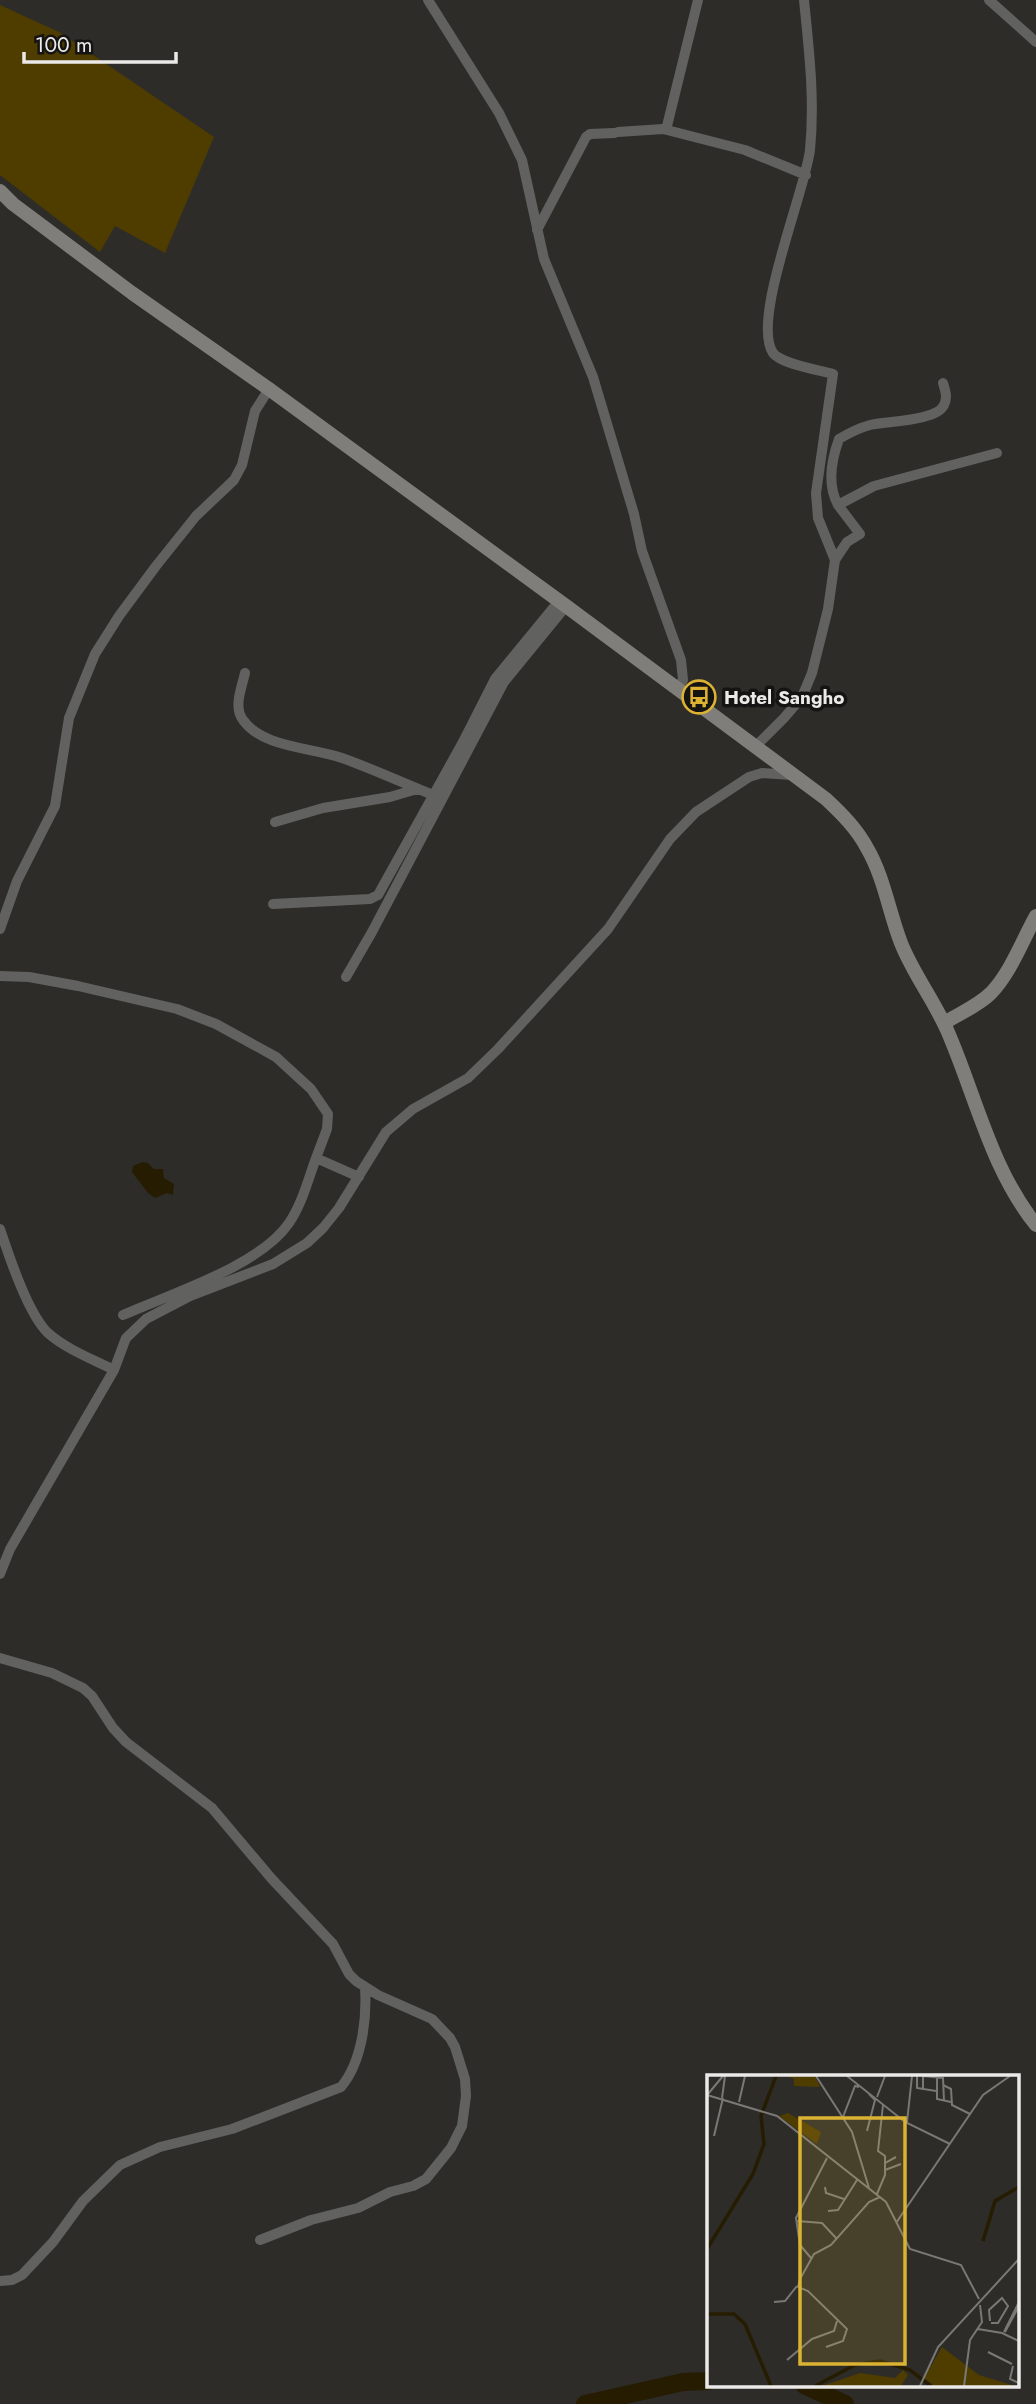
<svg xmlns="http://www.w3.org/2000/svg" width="1036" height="2404" viewBox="0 0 1036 2404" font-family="Jost,sans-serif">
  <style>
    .green { fill: #4f3d00 }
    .water { fill: #261c02 }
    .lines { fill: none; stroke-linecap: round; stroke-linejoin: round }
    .river { stroke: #261c02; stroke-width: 18 }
    .street { stroke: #61615f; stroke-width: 10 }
    .secondary { stroke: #7f7e7b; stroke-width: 14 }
    .labels { text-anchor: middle; stroke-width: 7; stroke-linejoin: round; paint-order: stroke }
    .poi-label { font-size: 19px; font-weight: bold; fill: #ebeae8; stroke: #151413; text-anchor: start }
    .inset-river { fill: none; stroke: #261c02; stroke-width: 3.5 }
    .inset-road { fill: none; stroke: #797875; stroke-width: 2 }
    .view { fill: #dcb233; fill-opacity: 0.15; stroke: #dcb233; stroke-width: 3.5 }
    .inset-edge { fill: none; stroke: #ebeae8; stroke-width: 3.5 }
  </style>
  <rect width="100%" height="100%" fill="#2d2c28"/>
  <path class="green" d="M0 5 59 32 214 137 165 253 115 226 100 252 0 175Z"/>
  <path class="water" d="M143 1162 148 1163 154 1169H163L164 1178 174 1184 173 1195 167 1193 155 1198 148 1193 132 1172 133 1166Z"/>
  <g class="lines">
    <path class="river" d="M804 2385 845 2404
      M585 2404 683 2382 709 2381"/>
    <path class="street" d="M428 0 499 113 522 160 544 259 593 377 634 514 642 551 681 660 683 680 677 688
      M989 0 1036 42
      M663 129 667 126 698 0
      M618 132 663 129 745 150 806 175
      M537 230 586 137 590 134 614 133
      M943 383C945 390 948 397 944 405 937 421 887 421 870 425 859 428 849 433 839 439 831 461 827 485 838 505L874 486 997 453
      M835 560 847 542 860 534 838 505
      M245 673C242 687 233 707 243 720 263 748 311 747 342 758 373 769 403 783 433 795
      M756 746 784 718 802 697 812 673 828 609 835 560 818 518 816 493 833 374C819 370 781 364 773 353 751 320 805 192 810 150 815 99 809 50 804 0
      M275 822 323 808 390 797 417 789
      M273 904 370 899 378 895 463 742 495 679 559 601
      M0 929 17 881 55 806 69 718 95 654 119 616 156 566 196 516 234 480 242 465 255 411 269 389
      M0 976 29 977 78 986 177 1009 216 1024 276 1057 311 1089 328 1114 327 1129 316 1158 359 1177
      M346 977 372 932 504 682 566 606
      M0 1229C9 1256 28 1314 48 1333 66 1349 92 1359 114 1370
      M123 1315C170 1294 260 1266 289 1223 302 1204 308 1180 316 1158
      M0 1574 10 1549 114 1370 126 1338 146 1319 190 1296 273 1264 307 1243 323 1228 339 1208 386 1132 413 1109 468 1078 498 1049 608 929 670 839 696 812 749 777 762 773 791 775
      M0 1658 52 1673 83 1688 92 1696 113 1728 126 1742 212 1808 271 1878 333 1944 349 1974 356 1981 378 1995 432 2019 450 2038 455 2047 465 2079 466 2096 462 2126 451 2148 426 2179 413 2186 390 2192 358 2208 311 2220 260 2240
      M0 2281 12 2280 22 2275 53 2242 83 2201 120 2165 160 2147 232 2129 341 2087C362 2062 367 2019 365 1988"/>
    <path class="secondary" d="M0 191 13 204 132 293 269 389 566 606 826 799C842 814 857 829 867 848 884 877 889 912 901 943 914 976 937 1004 950 1037 977 1101 992 1170 1036 1225
      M944 1023C960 1013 978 1006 991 993 1011 972 1022 941 1036 916"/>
  </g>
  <defs>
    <symbol id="bus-ring" viewBox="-11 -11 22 22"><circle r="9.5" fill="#151413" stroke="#dcb233" stroke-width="1.5"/><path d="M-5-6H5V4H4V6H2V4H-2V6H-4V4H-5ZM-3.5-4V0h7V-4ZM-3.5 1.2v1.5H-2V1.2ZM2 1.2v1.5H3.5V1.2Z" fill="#dcb233"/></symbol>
  </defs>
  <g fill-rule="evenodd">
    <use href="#bus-ring" x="680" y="678" width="38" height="38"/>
  </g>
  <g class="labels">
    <g class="poi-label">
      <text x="724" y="704">Hotel Sangho</text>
    </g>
  </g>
  <g transform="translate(707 2075)">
    <rect width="312" height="312" fill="#2d2c28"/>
    <path d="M80 1H108L113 12 87 11V4ZM81 38 114 57 110 69 72 41ZM235 272 272 300 308 311H227L217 303ZM196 295 201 300 194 311H115L153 298 188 303Z" fill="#4f3d00"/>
    <path class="inset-river" d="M276 166 288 126 312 112M0 174 46 99 57 69 54 41 69 1M0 239H27L38 249 64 311M108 311 148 290 173 286 203 295 224 311"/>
    <path class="inset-road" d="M109 1 145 57 162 113M140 1 198 47 243 69M210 1V13L229 16M230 2V24L244 27M236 10 244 14 245 30 263 39M216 15V1L236 3 237 26M1 19 16 1M0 20 70 41 179 127 203 174 254 190 272 224M170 22 178 1M15 23 18 1M32 27 38 1M136 42 148 11 152 12M200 47 205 1M160 56 168 25 162 19M7 61 16 23M189 82 178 88V95L194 89M118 112 119 118 137 124M170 119 178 100V81L171 76 176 30M121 136 131 135 150 105M90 146 115 148 129 163M189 148 276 20 303 1M104 183 93 170 89 143 120 83M67 227 78 226 90 211M283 246 282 235 295 223 301 231 291 248H284M271 254 295 258 312 266M297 257 312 227M298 257 312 231M119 272 136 266 140 254 101 216 91 212 93 204 107 179 124 170 162 127 173 122M281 277 305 289M80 285 105 264 127 256 130 246M306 291 303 304 312 308M213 311 231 272 312 184M257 311 263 265 275 247 273 230"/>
    <path class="view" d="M93 43H198V289H93Z"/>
    <rect width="312" height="312" class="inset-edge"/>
  </g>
  <path d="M24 52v10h152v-10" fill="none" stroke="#ebeae8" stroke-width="3.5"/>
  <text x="35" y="52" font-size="21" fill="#ebeae8" stroke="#151413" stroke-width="5" paint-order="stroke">100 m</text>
</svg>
